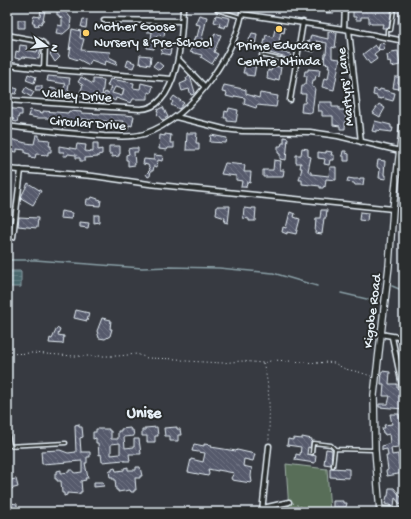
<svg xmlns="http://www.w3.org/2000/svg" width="411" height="519" viewBox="0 0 411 519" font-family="'Gochi Hand',sans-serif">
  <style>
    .green { fill: #586e59; stroke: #a0b0a8 }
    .water { fill: url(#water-rules); stroke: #899ea5 }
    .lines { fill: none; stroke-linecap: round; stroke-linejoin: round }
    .stream { stroke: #899ea5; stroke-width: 1.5 }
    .building { fill: url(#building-back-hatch); stroke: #e8f1f8; fill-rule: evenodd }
    .lane-casing { stroke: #e8f1f8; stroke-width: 5 }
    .street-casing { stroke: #e8f1f8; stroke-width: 7 }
    .secondary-casing { stroke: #e8f1f8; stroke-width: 8 }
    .path { stroke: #e8f1f8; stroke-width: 1; stroke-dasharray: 1 3; stroke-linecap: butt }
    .lane { stroke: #2a2d2e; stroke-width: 2 }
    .street { stroke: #2a2d2e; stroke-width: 4 }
    .secondary { stroke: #2a2d2e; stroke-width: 5.5 }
    .poi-dot { fill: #ffd166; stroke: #2a2d2e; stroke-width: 1.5 }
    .labels { text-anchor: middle; stroke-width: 4; stroke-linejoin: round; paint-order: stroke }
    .poi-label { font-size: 14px; fill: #e8f1f8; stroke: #2a2d2e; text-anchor: start }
    .street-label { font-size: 14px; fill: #e8f1f8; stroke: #2a2d2e }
    .quarter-label { font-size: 16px; font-weight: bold; fill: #e8f1f8; stroke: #2a2d2e }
  </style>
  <defs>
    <pattern id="water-rules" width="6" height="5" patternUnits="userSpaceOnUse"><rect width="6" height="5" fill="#4a676d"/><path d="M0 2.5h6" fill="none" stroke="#647d83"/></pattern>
    <pattern id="building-back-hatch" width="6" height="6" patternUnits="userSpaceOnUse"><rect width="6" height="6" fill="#565a6c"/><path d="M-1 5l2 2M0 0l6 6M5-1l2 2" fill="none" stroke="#6e7282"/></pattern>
  </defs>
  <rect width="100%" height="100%" fill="#373a41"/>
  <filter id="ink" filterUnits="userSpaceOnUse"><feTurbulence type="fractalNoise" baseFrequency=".025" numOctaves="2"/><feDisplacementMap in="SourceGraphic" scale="8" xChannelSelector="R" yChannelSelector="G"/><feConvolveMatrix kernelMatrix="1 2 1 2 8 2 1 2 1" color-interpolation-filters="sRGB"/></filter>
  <g filter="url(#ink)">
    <path class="green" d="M286 464 327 469 330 512 289 511Z"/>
    <path class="water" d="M7 271H21V287H7Z"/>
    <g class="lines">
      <path class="stream" d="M7 260H35L142 268 169 267 219 268 273 273 317 286
        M392 286 404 291
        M341 293 371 300 375 298 377 284 381 283"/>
    </g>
    <path class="building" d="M327 7H335L334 13H326Z
      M360 7H392L389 28H382L383 24H371V23H369V17H361V20H356V17H353V8H360Z
      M399 7H404V24H398Z
      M41 9 45 10 43 21H42L41 24 39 23 38 26 34 25 35 23H32L34 16 40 17Z
      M57 10 65 11 71 18 70 28 63 34 56 33 58 25 62 26V18L59 17V15H57Z
      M199 15 207 17 201 43 210 48 215 33 221 35 214 52 218 54 212 64 201 57 202 55 190 52 195 36 197 37 200 25 195 24Z
      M216 15 230 18 228 26 226 25 225 28 219 26 220 24 214 22Z
      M83 19 87 20 86 28 81 27Z
      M18 20H25V28H18Z
      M148 26 159 27V28L165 29 164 36 157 35 154 49 147 48 148 39H151L152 32H147Z
      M276 26 285 28 284 33 281 32 277 51 291 54 290 59 270 53 271 49 263 47 266 35 273 37Z
      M72 29 81 31 80 38 84 39 81 50 110 52 109 57 117 61 116 65 106 61 105 65 91 60 89 65 78 59V60L69 57 71 47 69 50Z
      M328 32 337 33 335 48 332 47V58L340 59 334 90 322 87 324 78 328 79 330 67H328L329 64 324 63 325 54H326L327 43 316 41 314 52 305 50 307 41 309 42 311 35 328 39Z
      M252 33 257 34 255 46 250 45V42H248Z
      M380 43 385 44 383 50 378 49Z
      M20 45 27 46 26 50 37 52 39 45 41 46 39 59 23 57 20 59 15 58 16 51 19 52Z
      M375 45 379 50 374 54 377 59 370 64 363 54Z
      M162 48 171 49 170 55 161 53Z
      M54 50 60 57 55 62 50 54Z
      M398 51 400 65 391 67 390 61 388 62 387 55 392 54 391 52Z
      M140 55 151 56 150 65 139 63Z
      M128 60 135 63 133 68 126 66Z
      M157 61 163 66 159 70 153 66Z
      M246 61 256 64 254 76 246 75V73H243Z
      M273 66 281 67 279 80 276 79 275 81 267 79 268 70 271 71Z
      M308 69 320 70 319 76 316 75 315 80H313L312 87 315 88 312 113 301 112 302 103H305L306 94H301L302 86H304V84H306L307 76H304L305 71H308Z
      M28 74 36 77 34 83 26 80Z
      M48 76 70 78 68 90 72 93 70 97 68 96 66 98 56 92 55 96 49 93 51 88 62 91 66 84 47 81Z
      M190 76 195 92 194 94 191 95 189 89 182 91 180 84 187 81 186 78Z
      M81 77 93 84V79L104 80 102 96 101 95 99 100 89 96 88 99 79 95 83 85 78 82Z
      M395 77H399L398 83 400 84 399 89 393 88Z
      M110 79 134 83 133 88 140 89 141 83 153 86 151 93 148 92V99H133L131 103 116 98 115 101 110 98 109 100 107 99V97L103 96 105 92 108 94 111 87 107 86ZM115 87 124 89 122 96 112 93Z
      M224 85 243 89 246 90V94L259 98 260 93 278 96 276 107 257 105 256 108 244 104 245 98 235 96 234 98 226 96 227 93 222 92Z
      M36 86H42V91H35Z
      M11 87 18 89 16 94 9 93Z
      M26 87 34 92 31 97 23 92Z
      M374 89 379 91 380 89 395 93 393 101 382 98V99L377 98V96L373 95Z
      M174 96 184 103 179 109 171 105 173 102 171 100Z
      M319 102H332V107H339V110H346L345 129H340V126L333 125V116H322V111H318Z
      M379 104 385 108 380 117 373 113Z
      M163 107 168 117 162 120 157 114 158 113 157 110Z
      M7 108 22 110V115H19L17 122 13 121 14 119 7 118Z
      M229 108 238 110 236 122 227 121V118H224L225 111 228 112Z
      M30 110 43 113V111L68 113 69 111 81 112V113L125 115 134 116 132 126 129 125 128 130 122 129 124 121H115V122L81 119V122L66 121V127H62L63 120 56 119V118H37L28 116Z
      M375 121 391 125V128H393L392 132 376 130V132L372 131Z
      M7 131 11 132 10 139 26 143 34 144 36 135H39V139L50 140 49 146H51V152H48V155L36 154 35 158 30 157V154L25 153V150L17 149V152L9 151 10 148 8 147V144H7Z
      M187 133H197L196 143H199V150H186Z
      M165 134 171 135 170 143H174V148H168L167 150 159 149 160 135 165 136Z
      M211 135 227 138 226 143 210 142Z
      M284 137 288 138 286 160 280 159V154L278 153V146H281L282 143H284Z
      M93 143H98V150L102 149V154L98 155V157L85 158V161H80V158H76V155L68 154 67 156H63L64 152H59V146L76 149 77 144 86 145 85 151 93 152Z
      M109 146H120V154H119V156L112 157V154H109Z
      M132 148H138V152H134L135 165 128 166V160H126V155L129 154 128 149Z
      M302 148 308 149V156L311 157 308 171 311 172V174L329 176 330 167H336V180L326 179 325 187 324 186 323 188H320V186L302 184V180H299L302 168H300L301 163H296V155H301Z
      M326 151 332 152 331 155H334V160H330L329 165 324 164 325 159 318 158V152L326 153Z
      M343 151H346V153L349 154V161H344V156H342Z
      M154 155 163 156 162 161 158 160 157 167 154 166 153 171H151L150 176 148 177 146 174 150 170 149 167 148 165 143 164 144 159 154 160Z
      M274 160 281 161 280 170H284L283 177H263V170H273Z
      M378 160 385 161 384 175H386V179L379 178 380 169 378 168 377 166Z
      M225 163 245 165 244 172H251L250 183 247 182 246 187H241L242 181 236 180V176L221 174Z
      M348 178 354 179H360V178H364L363 185H355L354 183 347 182Z
      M28 183 41 191 33 205 21 198 22 195Z
      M92 197 101 200 100 206 86 205 87 199H91Z
      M217 206H230L228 223 224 222 225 218 216 215Z
      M244 208 252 209V208H256L255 221H249V219L243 218Z
      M321 210H327L326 218H324L322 234 315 233 316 218H320Z
      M61 211 72 213 71 219 60 218Z
      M290 212 295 214 294 217 300 219 296 234 287 232V234L282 232 283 227 286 228Z
      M360 212 368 213 367 221 359 220Z
      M94 215H99V222L94 223Z
      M19 217 38 218 37 228 18 226Z
      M80 222 89 223 88 228 80 227Z
      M76 310 89 313 87 321 74 318Z
      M102 318 111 320 110 329H112L110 336 105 339 99 338 97 331Z
      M57 328 60 330 58 335 64 336 63 344 49 343 50 338 52 339Z
      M382 371 390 372 389 384H397V388H399L402 403H404V409L379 407V404H388L390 396H383L384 384H381Z
      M390 414H399L404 446 391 448 392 455 398 454 399 465 401 464 402 468H404V473L387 476 386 471 388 470 386 456H388L387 449 382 450V446L390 443 389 434 385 435 384 433H383L382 428H385L384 425 392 424Z
      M79 424V427H82L83 437 80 438 81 452H90V457H87V463H85L88 478H85L86 480 81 481 82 492H80V494L67 493V495L64 496V493H62L61 481H57V479H55V473H57V471L61 470V473H62L69 472V470H73V472L75 473 82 472V461L42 464 41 451 60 450 68 453 76 452 75 427V425Z
      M157 427 158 436H155V442H147V436H142V430H145V428Z
      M177 427V429H180L181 435H178V441H170V436H165L164 428Z
      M130 428 131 430H133L134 436 124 437 125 448 134 447V439H139L141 454H129L130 461H124V460L102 462 101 454 99 455 98 443H96V438L93 439V432H96V429H109V431H111V439H118V431H121V429ZM120 443V454L111 455V444Z
      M302 437 312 439 310 448 308 447 307 454 316 456 315 463 295 460 296 454 300 455 301 447 287 445 288 439 293 440V438L302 439Z
      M194 444 204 446V444L212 445 211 447 236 451 237 450 255 454 253 461 244 459 243 466 252 468 251 476 252 482 251 483 232 480 231 478 234 473 218 470V471L208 469 209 474 208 476 188 472 191 459 203 462 205 453 192 451Z
      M326 449 332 450 331 465 324 464Z
      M128 467V470H136V467H140L142 476H140V478H135L136 490H134V492H131L130 490 118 492V490H116L115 479H112V477H110L109 471H112V469L115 468 116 471H117L124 470V468Z
      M330 468 349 469V478L330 477Z
      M16 479 18 487 7 490V486L11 483 10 480Z
      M94 482H103L104 486 94 487Z
      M389 488H394L404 501 400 504 395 498 394 506 385 504 387 496H388Z
      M333 501H343V503H347L346 507H333Z
      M10 503 17 504V511H10Z"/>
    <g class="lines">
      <defs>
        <path id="lane" d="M217 10 241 17
          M387 37V30H391L394 9
          M261 55 296 63
          M7 430 10 445
          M7 446 66 443
          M312 453 313 443 331 445 335 449 374 450
          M333 466 335 449"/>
        <path id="street" d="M242 14 344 29 404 41
          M104 20 182 21
          M344 29 345 7
          M349 30 361 142
          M7 35 39 41 43 43 45 46 44 69
          M178 59 205 87
          M7 65 44 69 172 79
          M7 100 140 109C179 109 182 35 183 7
          M290 100 303 22
          M176 117 224 129 242 131 310 132 338 136 400 151
          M7 126C39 130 72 134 104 136 118 136 131 138 144 134 173 124 194 103 211 79 226 58 240 33 243 7
          M7 169 93 176 149 184 393 209
          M13 237 21 170
          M380 334 404 338
          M392 337 404 395
          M263 508 289 502
          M380 509 404 510
          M262 512 269 446"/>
        <path id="secondary" d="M380 512 375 450 374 395 389 266 393 209 404 114"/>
      </defs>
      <use href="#lane" class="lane-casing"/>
      <use href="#street" class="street-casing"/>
      <use href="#secondary" class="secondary-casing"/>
      <path class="path" d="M7 354 32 353 74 356H118L137 354 147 358 178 359 186 361 222 363 241 361 263 363 274 360 318 363 327 362 334 363 345 369 359 372 371 376
        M263 363C271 389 269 415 269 441
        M293 503 312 512"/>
      <use href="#lane" class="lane"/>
      <use href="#street" class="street"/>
      <use href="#secondary" class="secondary"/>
    </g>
  </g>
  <g class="poi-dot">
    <circle cx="279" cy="29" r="4"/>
    <circle cx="86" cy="33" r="4"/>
  </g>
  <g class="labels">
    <g class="poi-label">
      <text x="94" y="30">Mother Goose<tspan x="94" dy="16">Nursery &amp; Pre-School</tspan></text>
      <text x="279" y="49" text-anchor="middle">Prime Educare<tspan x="279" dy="16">Centre Ntinda</tspan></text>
    </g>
    <g class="street-label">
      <text transform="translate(344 87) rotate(-96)" y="5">Martyrs' Lane</text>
      <text transform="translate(77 94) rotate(4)" y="5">Valley Drive</text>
      <text transform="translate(88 122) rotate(4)" y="5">Circular Drive</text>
      <text transform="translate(371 311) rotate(-83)" y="5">Kigobe Road</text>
    </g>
    <g class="quarter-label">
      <text x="144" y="417">Unise</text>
    </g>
  </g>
  <rect width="411" height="519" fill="none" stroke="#2a2d2e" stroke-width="24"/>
  <rect x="12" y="12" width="387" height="495" fill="none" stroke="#e8f1f8" stroke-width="1.5" filter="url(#ink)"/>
  <g transform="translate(46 46) rotate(105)" stroke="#2a2d2e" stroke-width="3" paint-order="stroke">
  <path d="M0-3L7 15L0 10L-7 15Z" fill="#e8f1f8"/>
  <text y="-6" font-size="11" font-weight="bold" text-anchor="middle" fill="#e8f1f8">N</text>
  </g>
</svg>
